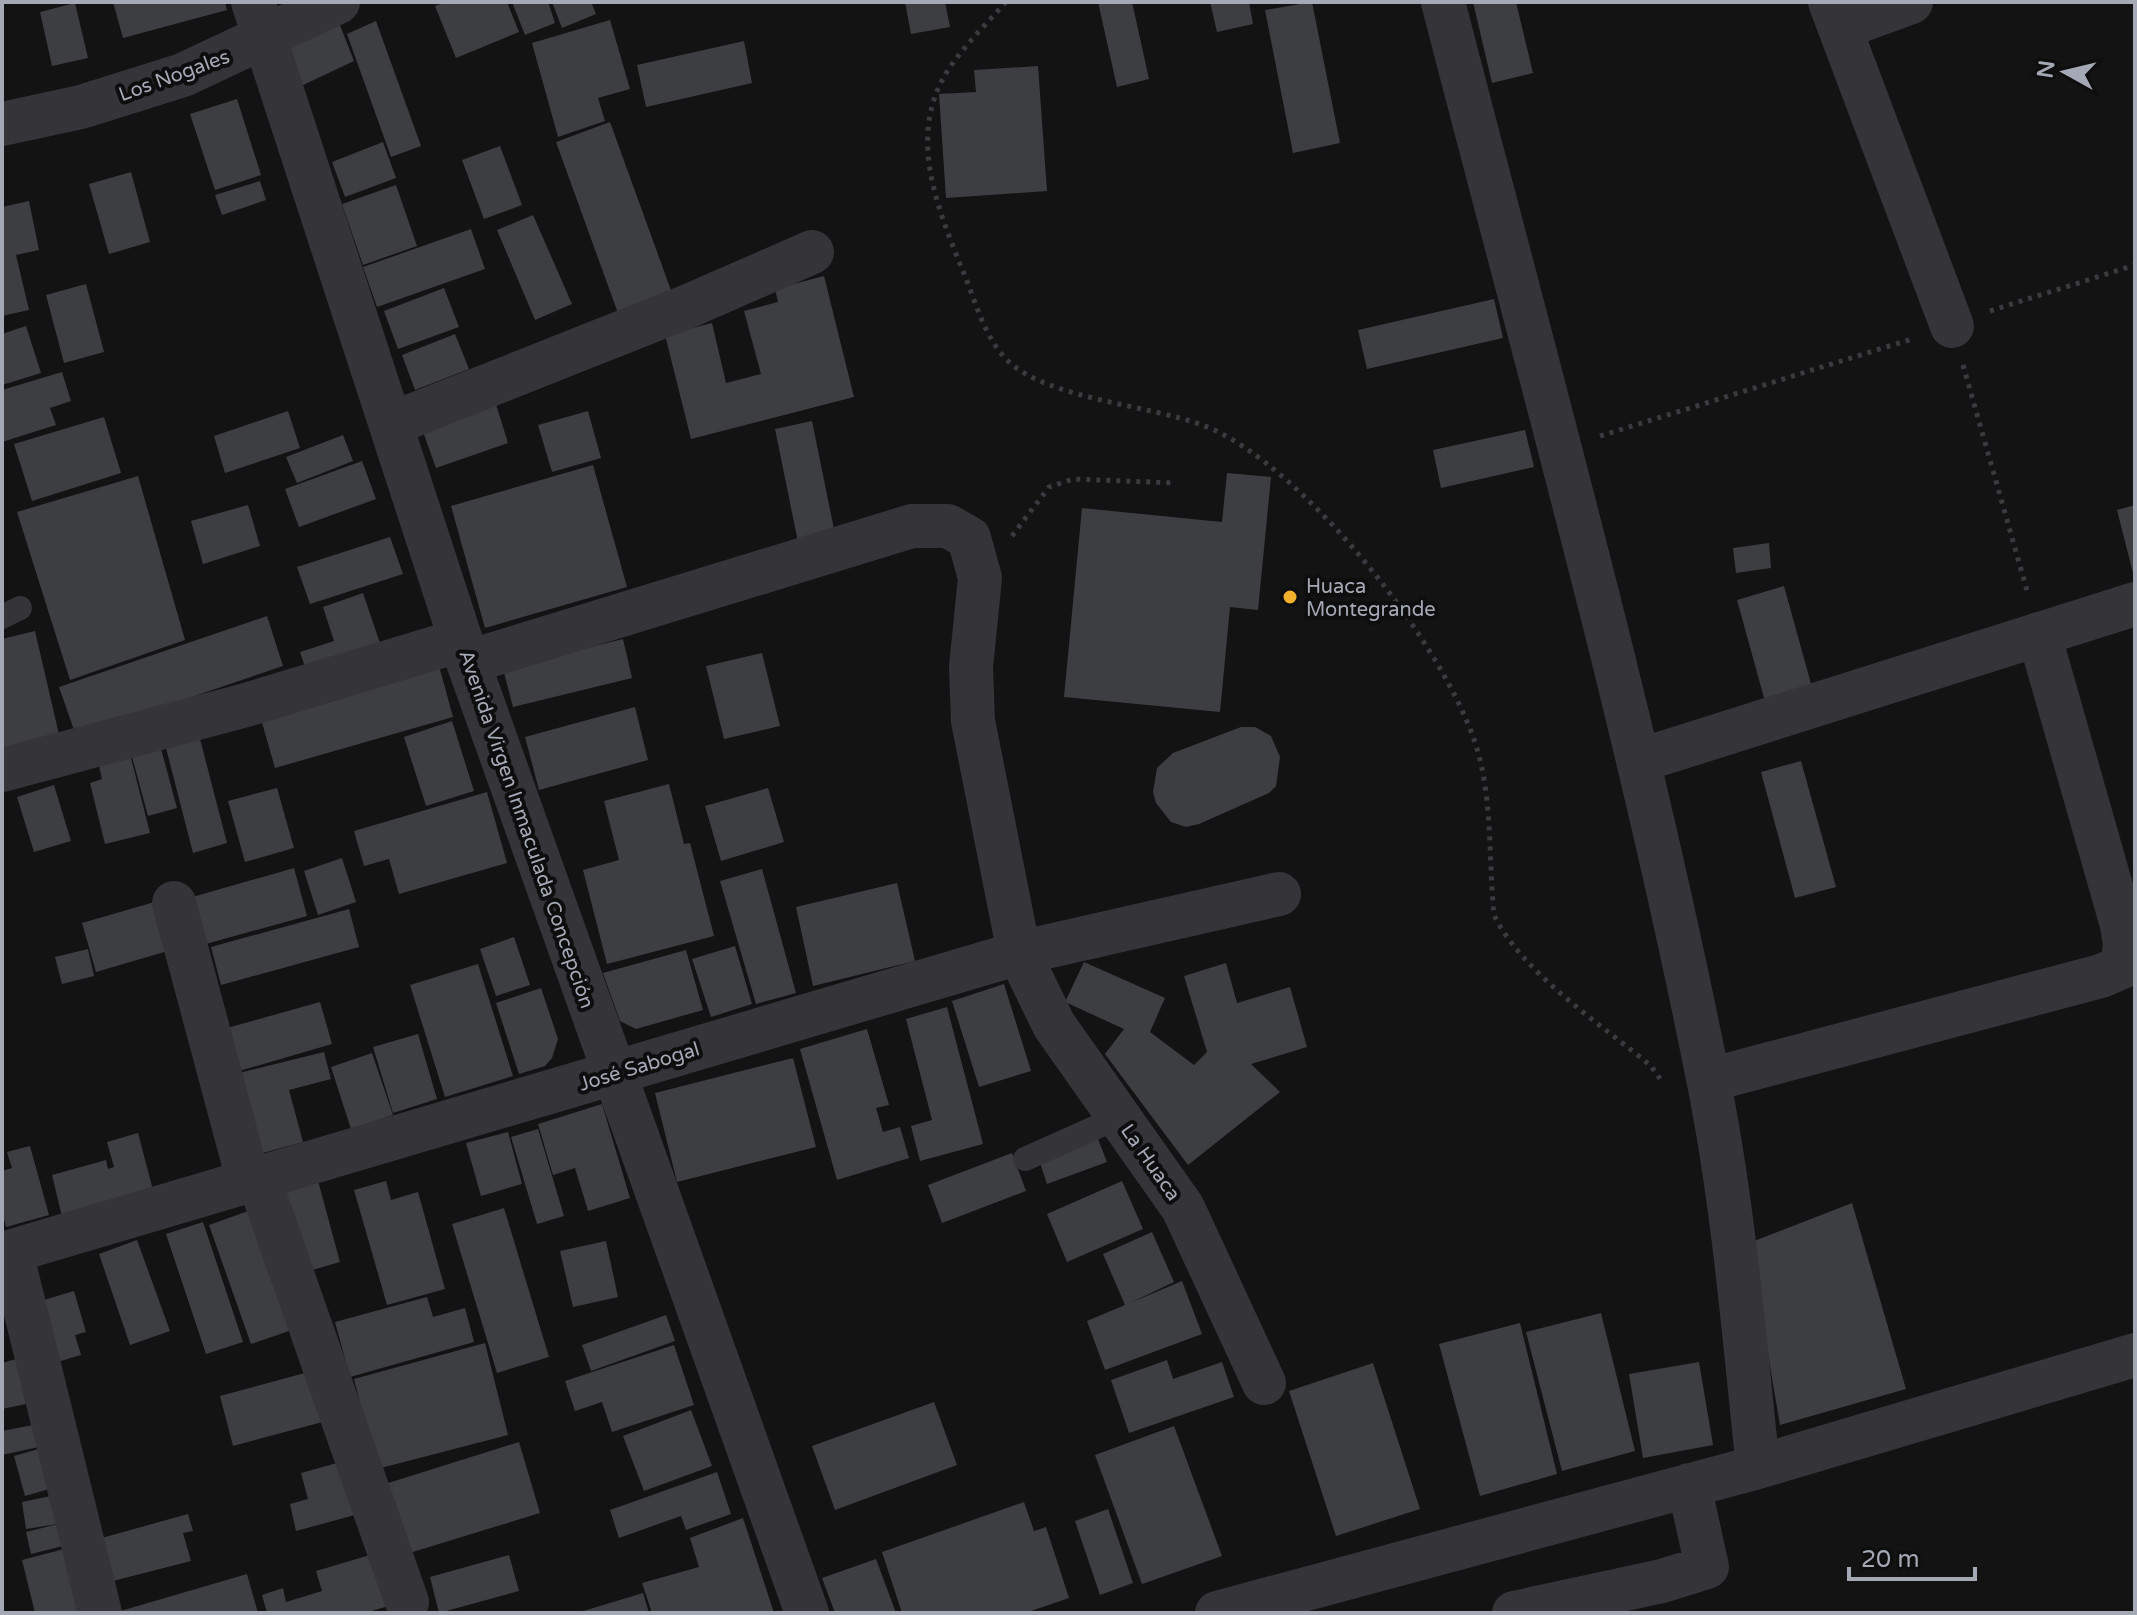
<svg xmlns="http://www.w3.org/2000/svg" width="2137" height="1615" viewBox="0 0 2137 1615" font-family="'Varela Round',sans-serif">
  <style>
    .building { fill: #3d3e41 }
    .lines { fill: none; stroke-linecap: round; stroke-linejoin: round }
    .path { stroke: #3a3b40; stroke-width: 5; stroke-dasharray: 4 6; stroke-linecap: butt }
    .service { stroke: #343439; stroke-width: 24 }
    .minor { stroke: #343439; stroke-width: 44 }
    .poi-dot { fill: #f2b12d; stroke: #0e0e0f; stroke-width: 3 }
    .labels { text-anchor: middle; stroke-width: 8; stroke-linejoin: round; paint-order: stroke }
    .street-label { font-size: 20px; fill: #a4a9b5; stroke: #0e0e0f }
    .poi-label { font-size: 20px; fill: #a4a9b5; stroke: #0e0e0f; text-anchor: start }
  </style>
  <rect width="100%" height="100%" fill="#131314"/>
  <path class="building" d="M113 2H225L227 10 123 38Z
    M446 2H507L519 32 456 58 435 6Z
    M512 2H548L555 23 525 35Z
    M552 2H591L596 14 562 28Z
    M905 2H945L950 27 911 34Z
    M1098 2H1132L1149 79 1117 87Z
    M1210 2H1249L1253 24 1217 32Z
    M1312 2 1340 143 1293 153 1265 10Z
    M1473 2H1516L1533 73 1492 83Z
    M75 3 88 58 52 66 40 12Z
    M338 20 354 61 301 86 283 42Z
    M610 20 630 89 598 98 605 121 558 137 532 43Z
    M376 21 421 146 391 157 347 34Z
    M744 41 752 83 646 107 637 65Z
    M1038 66 1047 191 946 198 939 94 976 92 974 70Z
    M237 99 261 175 215 190 190 114Z
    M610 122 673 296 619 316 556 142Z
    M383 142 396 178 345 197 332 162Z
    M500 146 522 205 484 219 462 160Z
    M131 172 150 242 109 254 89 184Z
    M260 181 266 200 222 215 215 195Z
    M396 185 417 246 363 265 342 204Z
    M29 201 39 250 16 255 29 310 2 316V207Z
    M533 215 572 304 535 320 497 230Z
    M471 229 485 269 377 307 363 267Z
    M824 276 854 397 691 439 665 335 712 323 726 383 761 374 744 311 778 302 775 289Z
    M86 284 104 352 64 363 46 295Z
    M444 288 459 327 398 349 384 311Z
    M1494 299 1503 338 1367 369 1358 330Z
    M26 326 41 373 2 385V334Z
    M455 334 469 369 415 390 402 355Z
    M62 372 71 401 50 408 56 425 2 442V390Z
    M495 401 508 443 436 468 421 426Z
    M288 411 300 448 225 473 214 436Z
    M588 411 601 458 552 472 538 425Z
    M104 417 121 473 32 501 14 444Z
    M812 421 836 539 799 547 775 429Z
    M1525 430 1534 467 1441 488 1433 450Z
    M343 435 353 461 297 483 286 457Z
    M362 461 376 499 299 527 285 489Z
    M593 465 627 587 485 628 451 506Z
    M1227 473 1271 477 1258 610 1230 607 1220 712 1064 697 1082 508 1222 522Z
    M138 476 185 640 70 680 17 512Z
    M248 505 260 546 203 564 191 521Z
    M2135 505V577H2134L2117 510Z
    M390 537 403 574 310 604 297 567Z
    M1769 543 1771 568 1736 573 1733 548Z
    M1784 586 1813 691 1766 705 1737 600Z
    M363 593 384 655 309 679 300 652 334 641 323 607Z
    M267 616 283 666 76 736 59 687Z
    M35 631 61 743 2 757V639Z
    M623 639 632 678 513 707 503 669Z
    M762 653 780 726 724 739 706 666Z
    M438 662 453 717 275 768 259 712Z
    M635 707 648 760 539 790 525 737Z
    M452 721 474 791 426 806 404 737Z
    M1241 727H1255L1271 736 1280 757 1276 786 1269 793 1199 824 1186 827 1171 822 1156 803 1153 792 1157 768 1173 753Z
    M200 739 227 843 193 853 166 748Z
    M160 745 177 808 148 816 131 753Z
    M130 754 150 833 105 844 90 783 102 779 98 762Z
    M1801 761 1836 887 1795 898 1761 772Z
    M669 784 684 844 690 843 714 936 607 964 583 870 619 860 604 801Z
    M54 785 71 841 34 852 17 797Z
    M277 788 294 848 245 862 228 801Z
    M768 788 784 842 721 861 705 806Z
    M487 792 507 863 399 894 389 859 364 866 354 831Z
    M342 858 356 902 318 915 304 871Z
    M294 868 307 916 195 947 182 900Z
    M762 869 796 993 756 1004 720 881Z
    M897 883 915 961 813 986 796 907Z
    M158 901 171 950 96 972 82 923Z
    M349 909 359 947 221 985 211 947Z
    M514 937 530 985 496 996 480 949Z
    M735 946 752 1004 711 1017 692 959Z
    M88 949 94 976 62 984 55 957Z
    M686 950 703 1010 636 1029 620 1021 603 973Z
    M1084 962 1165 998 1150 1032 1194 1065 1207 1052 1184 976 1226 963 1237 1003 1290 987 1307 1047 1251 1064 1280 1092 1188 1165 1105 1054 1124 1029 1065 1002Z
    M478 964 513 1076 445 1097 410 985Z
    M1004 984 1031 1071 979 1087 952 1001Z
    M541 988 558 1039 552 1058 545 1066 519 1074 496 1003Z
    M320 1002 332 1044 239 1071 227 1028Z
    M947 1007 983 1144 920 1161 911 1126 932 1120 906 1019Z
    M867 1029 889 1105 876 1108 883 1132 900 1127 909 1158 837 1180 800 1049Z
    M418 1034 437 1099 393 1113 373 1047Z
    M324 1052 331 1079 289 1090 303 1142 259 1154 239 1073Z
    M372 1053 393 1115 351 1129 331 1067Z
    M793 1058 816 1147 677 1182 655 1093Z
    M602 1104 630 1198 588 1211 575 1168 553 1175 538 1124Z
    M538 1129 564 1216 537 1224 511 1137Z
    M508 1132 522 1184 481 1196 466 1143Z
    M138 1133 153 1190 64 1225 52 1175 106 1160 108 1169 114 1167 107 1142Z
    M1098 1139 1107 1162 1047 1184 1039 1160Z
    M30 1146 49 1215 6 1227 2 1211V1171L12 1168 7 1152Z
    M1012 1153 1026 1191 942 1223 928 1185Z
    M317 1177 340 1262 302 1273 278 1188Z
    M386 1181 391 1200 418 1192 445 1289 387 1305 354 1190Z
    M1122 1181 1143 1229 1067 1262 1047 1214Z
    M1852 1203 1906 1389 1780 1425 1749 1243Z
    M504 1208 549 1357 497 1373 452 1224Z
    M251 1210 292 1330 251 1344 209 1225Z
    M203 1222 243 1342 206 1354 166 1234Z
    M1152 1232 1174 1282 1130 1303 1182 1281 1202 1334 1105 1370 1087 1321 1125 1305 1103 1254Z
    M137 1240 170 1331 130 1345 99 1254Z
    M606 1241 618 1297 573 1307 560 1251Z
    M74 1291 86 1332 75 1335 81 1355 54 1363 37 1302Z
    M427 1297 433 1317 465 1308 474 1342 350 1377 335 1322Z
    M1601 1313 1635 1451 1562 1471 1526 1332Z
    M666 1315 675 1341 591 1371 582 1345Z
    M1520 1323 1557 1474 1480 1496 1439 1344Z
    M485 1343 508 1435 377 1469 354 1379Z
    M674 1345 694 1405 612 1432 602 1402 575 1411 565 1381Z
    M16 1359 26 1404 2 1409V1363Z
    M1167 1360 1173 1379 1222 1362 1234 1397 1129 1433 1111 1380Z
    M1699 1362 1713 1445 1643 1458 1629 1374Z
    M1373 1363 1420 1509 1336 1536 1289 1391Z
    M316 1370 330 1420 233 1446 220 1396Z
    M934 1402 957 1465 835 1510 812 1446Z
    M691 1410 712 1466 644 1491 623 1436Z
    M38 1424 43 1446 2 1455V1431Z
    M1174 1426 1222 1556 1142 1584 1095 1455Z
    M519 1442 540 1513 403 1555 382 1485Z
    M42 1448 53 1488 25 1496 14 1456Z
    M348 1460 362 1513 296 1531 290 1504 308 1499 301 1473Z
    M717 1472 731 1514 686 1530 681 1516 619 1538 610 1510Z
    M51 1496 57 1524 26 1529 22 1502Z
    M1024 1502 1034 1531 1046 1527 1069 1598 1025 1613H902L882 1552Z
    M1108 1509 1133 1583 1100 1595 1075 1521Z
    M188 1514 193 1531 183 1533 191 1561 109 1582 98 1539Z
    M743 1518 774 1613H652L642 1583 699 1567 690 1538Z
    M62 1523 67 1545 31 1554 26 1532Z
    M68 1548 84 1613H35L22 1560Z
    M380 1552 395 1604 365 1613H267L262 1595 283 1588 286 1602 322 1591 316 1571Z
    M509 1555 519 1591 439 1613 430 1577Z
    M876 1559 896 1613H835L822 1578Z
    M247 1574 258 1613H117V1612Z
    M643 1593 649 1613H580V1612Z"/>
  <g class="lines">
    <path class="path" d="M1006 2C987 23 966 44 950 67 906 132 936 204 962 269 975 299 984 338 1008 361 1048 399 1149 405 1202 425 1302 461 1459 660 1481 764 1492 813 1489 865 1494 915 1521 972 1602 1025 1651 1066L1663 1083
      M1990 311 2135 265
      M1963 365 2028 594
      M1600 436 1912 339
      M1012 536 1049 487 1073 479 1175 483"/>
    <path class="service" d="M2 617 20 608
      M1025 1159 1119 1117"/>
    <path class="minor" d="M253 2 468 662 807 1613
      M1443 2C1535 359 1636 716 1708 1078 1734 1207 1744 1337 1758 1467
      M1830 2 1952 326
      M1840 28 1911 2
      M2 124 81 107 183 75 338 2
      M391 424 691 305 812 252
      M468 662 912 526H948L969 538 980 578 971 667 973 721 1019 953 1054 1025 1183 1208 1264 1383
      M1638 761 2135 604
      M2 770 246 705 461 640
      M174 903 249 1183
      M1709 1080 2101 976 2122 967 2125 945 2122 925 2039 634
      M259 1180 407 1602
      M11 1252 100 1613
      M2 1254 1019 953 1279 894
      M1217 1613 1758 1467 2135 1355
      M1514 1613 1662 1581 1707 1567 1689 1485"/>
  </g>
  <circle class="poi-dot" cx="1290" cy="597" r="8"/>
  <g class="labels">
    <g class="street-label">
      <text transform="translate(174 75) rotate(-20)" y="7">Los Nogales</text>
      <text transform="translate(527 829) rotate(71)" y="7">Avenida Virgen Inmaculada Concepción</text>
      <text transform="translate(639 1066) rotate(-17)" y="7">José Sabogal</text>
      <text transform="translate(1151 1162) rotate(55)" y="7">La Huaca</text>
    </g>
    <g class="poi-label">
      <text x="1306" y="593">Huaca<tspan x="1306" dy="23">Montegrande</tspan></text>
    </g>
  </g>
  <rect width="2137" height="1615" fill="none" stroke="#a4a9b5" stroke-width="8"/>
  <g transform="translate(2065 72) rotate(278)" stroke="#0e0e0f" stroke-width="6" paint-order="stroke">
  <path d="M0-6L14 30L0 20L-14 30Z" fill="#a4a9b5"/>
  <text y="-12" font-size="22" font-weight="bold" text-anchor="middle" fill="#a4a9b5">N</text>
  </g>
  <path d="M1849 1567v12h126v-12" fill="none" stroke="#a4a9b5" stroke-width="4"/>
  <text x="1861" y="1567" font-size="24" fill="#a4a9b5" stroke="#0e0e0f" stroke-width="6" paint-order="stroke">20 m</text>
</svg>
